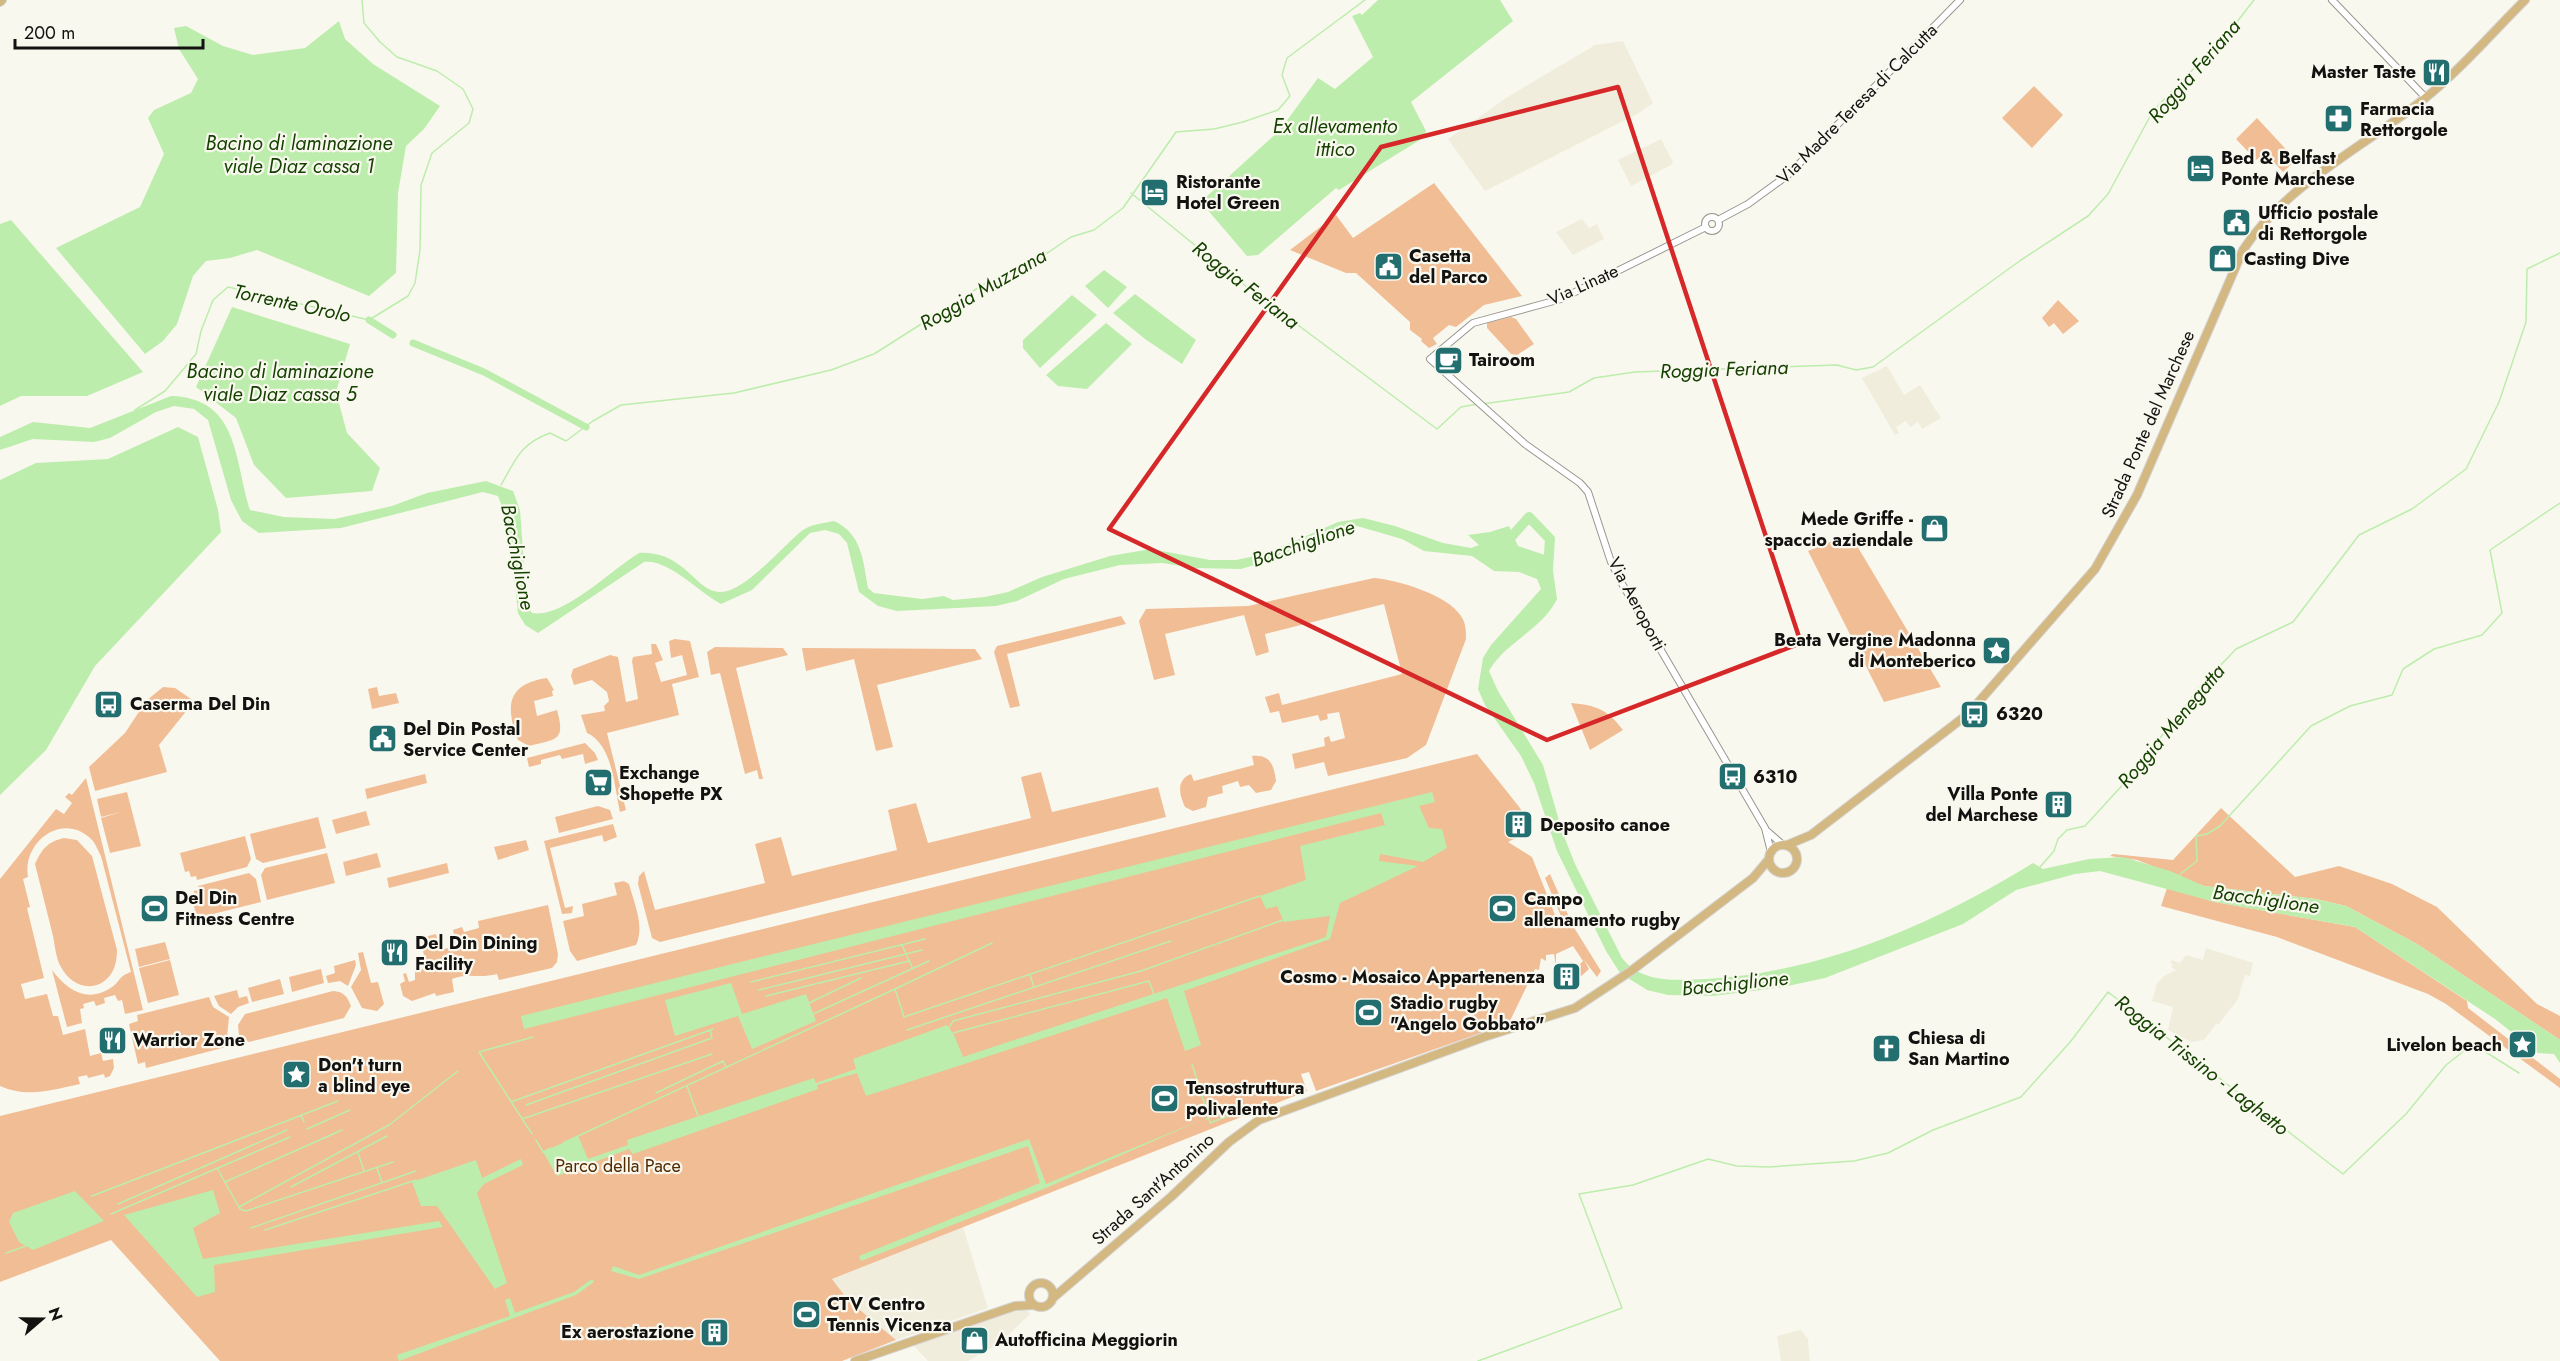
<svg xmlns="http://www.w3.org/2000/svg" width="2560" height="1361" viewBox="0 0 2560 1361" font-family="Jost,sans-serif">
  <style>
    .built { fill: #f0eddd }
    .green { fill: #f1bd95 }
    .water { fill: #bdedac }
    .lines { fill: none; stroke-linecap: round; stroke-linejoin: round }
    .stream { stroke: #bdedac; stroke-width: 1.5 }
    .canal { stroke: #bdedac; stroke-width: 7 }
    .river { stroke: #bdedac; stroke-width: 10 }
    .minor-casing { stroke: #98968f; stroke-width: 8 }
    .major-casing { stroke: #d5d4d4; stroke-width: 10 }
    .minor { stroke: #fff; stroke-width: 6 }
    .major { stroke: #d4b882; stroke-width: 8 }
    .marked { fill: none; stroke: #d62828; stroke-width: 4.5; stroke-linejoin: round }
    .labels { text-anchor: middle; stroke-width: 4.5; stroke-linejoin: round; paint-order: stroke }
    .poi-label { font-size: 18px; font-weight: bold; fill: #131210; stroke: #f9f8ef; text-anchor: start }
    .street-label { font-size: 18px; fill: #131210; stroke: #f9f8ef }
    .park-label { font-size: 18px; fill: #522a00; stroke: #f9f8ef }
    .water-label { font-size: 20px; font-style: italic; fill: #154100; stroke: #f9f8ef }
  </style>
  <rect width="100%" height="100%" fill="#f9f8ef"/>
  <path class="built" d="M1623 41 1653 103 1639 113 1485 191 1448 139 1506 98 1595 45Z
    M1661 139 1673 162 1671 165 1631 186 1618 160Z
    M1582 219 1589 228 1597 224 1604 239 1573 255 1556 232Z
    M1887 366 1904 395 1920 385 1941 418 1922 429 1918 422 1910 427 1906 421 1896 427 1899 433 1895 435 1862 378Z
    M2206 948 2253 963 2250 976 2245 975 2238 999 2219 1024H2216L2204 1040 2191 1042 2168 1030 2173 1007 2152 1001 2157 983 2164 976 2176 970 2171 967 2173 965 2170 962 2172 960 2180 963 2186 955 2203 960Z
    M963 1227 988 1308 896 1340 848 1300 832 1279Z
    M1025 1306 1030 1314 999 1344 968 1361H928L911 1343Z
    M1801 1330 1808 1339 1810 1361H1781L1777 1336Z"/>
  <path class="green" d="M2034 86 2063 115 2032 148 2002 118Z
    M2257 118 2296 160 2283 172 2265 153 2256 160 2236 139Z
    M1434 183 1522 296 1484 305 1456 327 1449 325 1433 338 1437 344 1429 348 1421 341 1422 339 1410 330V322L1356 273H1346L1290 250 1336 215 1353 238Z
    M2058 300 2079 321 2063 334 2054 323 2049 327 2042 318Z
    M1511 317 1516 319 1534 344 1517 355 1511 354 1487 328V323Z
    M1850 534 1941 687 1884 702 1808 551Z
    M1374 578C1398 580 1448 595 1461 616 1466 623 1466 631 1466 639L1426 745 1407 758 1328 776 1324 762 1295 769 1292 754 1325 746 1324 738 1329 736 1331 742 1345 738 1339 712 1327 714 1328 719 1320 721 1318 715 1282 723 1279 711 1270 713 1265 697 1279 693 1282 705 1402 674 1384 604 1265 634 1269 652 1256 656 1244 615 1165 634 1175 675 1154 680 1139 621 1146 609 1248 606Z
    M1121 616 1126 624 1007 654 1020 706 1010 708 994 652 997 646Z
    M675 639 690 641 699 677 672 684 679 715 607 733 626 810 620 812C614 786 613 745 587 733L581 715 605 711 604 706 609 701 607 692 592 680 574 685 571 676 573 669 610 655 618 657 626 702 638 699 632 661 633 657 652 654 651 644H656L663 660 655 663 661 682 687 675 682 655 671 658 669 641Z
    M715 647 783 648 788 655 736 668 763 779H759L757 770 745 774 720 673 711 675 707 652Z
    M802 648 975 649 982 659 877 685 893 747 876 751 854 659 806 671Z
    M547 678 554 690 552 691 553 696 534 701 537 716 557 710C566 742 556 739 529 746L518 740C505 706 507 684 547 678Z
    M163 687 175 688 197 703 195 706 192 704 159 745 167 772 95 791 89 767 125 733 146 701Z
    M377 687 379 696 396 693 399 703 372 709 368 689Z
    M1571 703C1596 705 1608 710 1623 730L1590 750Z
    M585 743 595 753 598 760 585 764 583 754 562 759 560 755 541 760V764L529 767 527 758 531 757Z
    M1477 754 1520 808 1533 829 1508 842 1532 857 1559 925 1560 914 1545 878 1550 874 1573 926 1601 971 1597 977 1584 960 1589 969 1578 979 1573 974 1581 967 1580 964 1583 961 1573 946 1556 954V966L1554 954 1546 955V961L1541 958 1539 970 1535 969 1509 1023 1316 1091 1309 1072 1301 1074 1307 1091 832 1279 848 1300 896 1340 842 1361H220L111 1240 0 1282V1116Z
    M1252 756C1270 754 1274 765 1276 781L1271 790 1256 793 1249 785 1240 787 1238 781 1222 786 1223 793 1208 797 1206 807 1193 811 1185 807C1179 794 1176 780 1191 774L1194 781 1254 765Z
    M1041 772 1052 812 1158 787 1166 817 660 942 652 938 638 884 639 876 644 871 655 910 765 883 755 844 781 837 792 876 897 850 888 810 916 803 928 843 1031 818 1021 777Z
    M425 774 427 783 367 799 365 789Z
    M86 778 143 1010 125 1014 122 1000 118 1001 115 995 104 998 105 1003 96 1006 94 1001 83 1004 84 1008 80 1009 82 1023 67 1027 52 970C66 989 86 1003 109 989 120 983 118 976 131 972L101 856C98 851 96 844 92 840 64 811 22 841 28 877L23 879 30 907 27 908 44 978 21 984 25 999 47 994 53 1016H58L63 1035 85 1029 90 1056 101 1053 103 1061 113 1059 114 1068 110 1076 105 1078 104 1074 88 1078 87 1075 78 1077 80 1084C52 1090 27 1098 0 1086V879L56 809 64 814 72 803 65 797 69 793 72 795Z
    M127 792 141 846 110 853 101 818 121 812 101 817 97 799Z
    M598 806 610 810 613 819 559 833 555 817Z
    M2221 808 2295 877 2339 866 2392 884 2437 907 2537 1004 2560 1016V1040L2417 944 2346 906 2316 899 2204 886 2137 860 2110 856 2113 854 2173 860Z
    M366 811 370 825 336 834 332 820Z
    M318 817 326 848 263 863 256 859 250 834Z
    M613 824 617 837 604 842 602 835 550 848 565 908 573 906 572 913 562 914 544 841Z
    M245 836 251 859 247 867 197 880 196 876 191 877 189 871 185 872 180 853Z
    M64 838 77 840 92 856 117 950C117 962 114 975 103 982 87 992 69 983 61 967 56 959 55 946 53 936 47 912 41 888 35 864 42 849 47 842 64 838Z
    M526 840 529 850 498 860 494 847Z
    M327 853 335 883 267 900 261 875 265 868Z
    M377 853 381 867 346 876 343 862Z
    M447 863 449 873 389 888 387 878Z
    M249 873 256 879 261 902 197 918 192 899 195 898 194 891 199 890 198 886Z
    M624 881 629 884C634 903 645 926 636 945L577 961 570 951 563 921 584 916 582 904 617 895 614 883Z
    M2167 888 2215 902 2355 927 2467 1001 2468 1008 2560 1079V1088L2446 1004 2428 994 2277 937 2161 906Z
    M548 905 558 954 557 962 552 968 499 980 497 974C478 979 468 972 452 979L454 992 436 996 435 993 412 1001 403 996 400 984 405 981 403 974 406 973 409 982 415 980V971L427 968 420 938 436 934 440 950 456 946 453 930 462 927 464 932 479 928 478 921Z
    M165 942 170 959 139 967 135 949Z
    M363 952 371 983 378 982 384 1004 377 1011 362 1008 351 987 361 970 358 953Z
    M170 960 179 995 148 1003 139 968Z
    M355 960 356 965 348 986 340 981 328 983 326 976 335 973 334 966Z
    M321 969 324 983 292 992 289 977Z
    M280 979 284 994 252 1002 248 988Z
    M237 990 239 998 247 996 249 1003 238 1007 231 1014 219 1006 214 996Z
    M333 991C344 992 347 996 351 1006L344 1018 249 1042 239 1036 238 1025 245 1014Z
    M209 997 213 1007 229 1017 226 1047 146 1068 145 1062 138 1064 129 1024 138 1021 137 1015Z"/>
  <path class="water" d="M1378 0H1500L1513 21 1411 102 1426 131 1423 138 1339 190 1336 188 1258 255 1247 256 1206 208 1205 198 1280 130 1318 78 1335 89 1373 57 1352 16 1360 13 1362 15Z
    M339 21 345 39 373 64 440 106 424 129 406 146 398 193 396 273 369 296 257 250 230 258 206 261 193 276 177 324 163 341 145 354 56 248 140 207 164 154 148 118 154 110 191 93 198 79 179 49 174 28 186 26 223 46 253 55 305 48Z
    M11 220 143 372 87 396H21L0 406V224Z
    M1104 270 1127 287 1108 308 1085 286Z
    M1135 294 1196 340 1182 364 1145 339 1113 313Z
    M1072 295 1097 315 1040 368 1023 348V340Z
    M232 307 350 344 336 392 347 433 380 468 372 491 286 498 254 465 236 418 196 387Z
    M1106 323 1132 344 1087 389 1058 386 1046 375Z
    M171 396C239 398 234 459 250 510L284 517 335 519 392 506 427 493 486 481 513 491 520 510 527 606 532 613C563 619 612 569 639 553 684 550 695 591 719 592 744 594 784 544 803 530 812 524 824 523 834 521 862 534 863 560 868 588L874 593 922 599 944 596 953 600 985 597 1008 592 1042 577 1110 556 1151 549 1210 560H1236L1265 554 1338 522 1363 518 1395 526 1443 543 1471 548 1479 545 1468 535 1490 532 1509 526 1518 546 1551 557 1557 599C1542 630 1505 642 1489 671L1498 691 1543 765 1562 831 1575 864 1622 958C1642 984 1677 980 1706 979 1824 972 1934 924 2033 863L2043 869 2089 859 2123 857 2170 871 2204 886 2316 899 2346 906 2417 944 2560 1040V1063L2554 1054 2538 1053 2495 1019 2355 927 2215 902 2100 871 2075 874 2016 890 1963 924 1825 978 1783 987 1713 996 1668 995 1647 990 1620 973 1606 951 1557 851 1534 783 1521 756 1485 705 1478 689 1483 658 1491 645 1541 589 1537 579 1519 572 1494 571 1472 556 1424 551 1402 539 1357 526 1335 532 1304 550 1241 569 1194 568 1162 563 1120 565 1064 579 1017 601 996 606 897 611 878 606 859 592 847 543 839 534 825 530 810 533 752 590 721 604C698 592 669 559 644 562L538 633 525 625 518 613 508 522 498 496 483 492 341 528 259 533 242 521 231 500 208 420 194 409 174 406 156 412 110 438 94 442 33 439 0 450V437L33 422 90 428Z
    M178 427 198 437 218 510 221 532 95 666 46 750 0 795V480L36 463 108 459Z
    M1432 792 1435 802 1419 806 1429 828 1442 829 1447 848 1423 862 1380 854 1379 861 1418 866 1340 903 1330 939 1184 991 1201 1045 1185 1051 1167 998 866 1096 857 1073 817 1085 818 1089 633 1154 629 1149 557 1176 543 1152 578 1136 588 1159 628 1145 627 1140 814 1078 816 1083 856 1069 853 1059 947 1025 954 1035 963 1057 1326 937 1330 916 1284 922 1277 906 1266 909 1260 896 1306 880 1300 846 1385 825 1381 813 524 1029 521 1016Z
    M731 983 742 1014 806 994 816 1021 752 1049 738 1016 675 1036 665 1000Z
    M1206 1118 1046 1188 861 1261 859 1256 1040 1183 1028 1146 639 1279 611 1271 613 1266 639 1275 1029 1139 1046 1184Z
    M521 1159 523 1165 484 1184 477 1193 507 1283 495 1289 437 1206H421L412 1182 476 1160 482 1178Z
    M213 1190 220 1213 193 1228 203 1259 439 1221 443 1227 214 1265 215 1292 197 1297 124 1215Z
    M75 1191 104 1221 33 1250 19 1242 9 1222 13 1213Z
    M592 1279 594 1282 576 1295 399 1361 397 1355 510 1316 505 1300 510 1298 515 1313 574 1292Z"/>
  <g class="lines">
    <path class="stream" d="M1131 193 1235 278 1437 429 1461 407 1478 404
      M1482 404 1569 392 1594 378 1635 372 1837 365 1856 370 1873 367 2021 260 2088 216 2108 194 2153 111 2229 32 2254 0
      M135 410 165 391 196 354 201 331 213 300 228 287 369 320 408 296 415 283 420 250 421 185 432 153 469 123 473 109 463 89 437 71 397 57 380 42 364 23 362 0
      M501 485C516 459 520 444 550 433L566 441 593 421 621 405 734 393 831 370 874 354 989 281 1031 264 1071 237 1094 230 1123 208 1176 132 1214 129 1243 122 1278 110 1290 96 1282 75 1287 58 1365 0
      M2040 867 2054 851 2058 839 2067 830 2085 826 2128 779 2199 688 2236 649 2293 622 2359 535 2412 509 2466 469 2499 402 2526 322 2527 269 2560 253
      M2178 876 2197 861 2196 836 2207 834 2220 826 2311 726 2350 706 2392 695 2403 669 2434 649 2482 635 2502 613 2490 550 2560 503
      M902 945 912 967
      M1030 975 1034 987
      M751 982 925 939
      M895 989 992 943
      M759 990 922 950
      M766 996 909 961
      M809 1003 861 978
      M813 1014 929 961
      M949 1028 953 1021 1141 971 1283 920
      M907 1030 1171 941
      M953 1033 1149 981 1154 994
      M1192 1064 1209 1118
      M687 1086 698 1116
      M656 1093 723 1061 726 1067
      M511 1102 713 1029
      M526 1105 712 1038 710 1030
      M301 1115 304 1122
      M522 1119 712 1054
      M1206 1119 1209 1118 1210 1123 1253 1106
      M307 1129 350 1110
      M532 1134 479 1052 533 1037
      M536 1140 543 1152 551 1148
      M563 1143 895 989 904 1017 1260 896
      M358 1153 364 1171
      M217 1168 240 1209 246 1211 393 1162
      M377 1168 382 1182
      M225 1182 342 1130
      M291 1187 387 1136
      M92 1196 338 1101
      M118 1204 287 1130
      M239 1207 389 1125 458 1071
      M111 1214 290 1137
      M251 1228 416 1171
      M265 1230 416 1180
      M6 1253 26 1246
      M1478 1361 1622 1308 1579 1194 1633 1185 1708 1159 1737 1166 1769 1167 1854 1161 1888 1153 1933 1130 2021 1097 2071 1041 2108 992 2343 1174 2406 1114 2446 1065 2473 1044 2519 1073"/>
    <path class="canal" d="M369 320 393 335
      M413 343 484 372 586 427"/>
    <path class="river" d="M1504 545 1529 517 1550 539 1548 569"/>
    <defs>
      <path id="minor" d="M2332 0 2426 98
        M1705 224a7 7 0 1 1 14 0a7 7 0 1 1-14 0Z
        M1718 220 1748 204 1788 175 1960 0
        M1706 227 1561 299 1473 323 1430 359 1525 444 1580 483 1588 492 1611 562 1621 582 1765 828 1771 852
        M1767 831 1783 845"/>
      <path id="major" d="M0 2 2 0
        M1769 859a14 14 0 1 1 28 0a14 14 0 1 1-28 0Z
        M1787 845 1811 835 1968 714 2095 569 2137 495 2243 250C2286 184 2364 147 2424 99 2460 70 2492 33 2525 0
        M1029 1295a12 12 0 1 1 24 0a12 12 0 1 1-24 0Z
        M1053 1298 1172 1196 1229 1142 1259 1120 1484 1037 1575 1008 1631 971 1753 878 1769 859
        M855 1361 1015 1306 1034 1305"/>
    </defs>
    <use href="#minor" class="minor-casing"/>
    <use href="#major" class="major-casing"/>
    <use href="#minor" class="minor"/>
    <use href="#major" class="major"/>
  </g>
  <path class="marked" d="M1618 87 1801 643 1547 740 1109 529 1381 147Z"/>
  <defs>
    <symbol id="restaurant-square" viewBox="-11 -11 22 22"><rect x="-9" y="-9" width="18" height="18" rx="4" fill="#236f70" stroke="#f9f8ef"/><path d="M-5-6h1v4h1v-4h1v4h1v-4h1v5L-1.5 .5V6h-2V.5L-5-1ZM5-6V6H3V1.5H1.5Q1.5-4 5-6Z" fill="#fff"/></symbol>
    <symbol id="pharmacy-square" viewBox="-11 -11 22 22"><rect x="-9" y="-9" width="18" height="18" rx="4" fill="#236f70" stroke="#f9f8ef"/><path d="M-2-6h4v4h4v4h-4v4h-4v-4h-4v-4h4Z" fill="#fff"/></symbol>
    <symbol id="hotel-square" viewBox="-11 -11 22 22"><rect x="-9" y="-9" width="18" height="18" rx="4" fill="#236f70" stroke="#f9f8ef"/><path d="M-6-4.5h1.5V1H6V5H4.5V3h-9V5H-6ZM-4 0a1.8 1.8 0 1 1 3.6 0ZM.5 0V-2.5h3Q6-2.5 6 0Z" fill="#fff"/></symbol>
    <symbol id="civic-square" viewBox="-11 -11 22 22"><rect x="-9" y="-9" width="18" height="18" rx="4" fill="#236f70" stroke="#f9f8ef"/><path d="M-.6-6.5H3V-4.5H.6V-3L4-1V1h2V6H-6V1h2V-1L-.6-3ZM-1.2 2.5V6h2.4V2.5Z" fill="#fff"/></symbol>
    <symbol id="shop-square" viewBox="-11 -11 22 22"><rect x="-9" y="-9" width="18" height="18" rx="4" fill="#236f70" stroke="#f9f8ef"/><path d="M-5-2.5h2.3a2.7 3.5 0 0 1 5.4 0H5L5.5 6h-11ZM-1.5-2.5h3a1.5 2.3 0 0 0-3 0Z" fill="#fff"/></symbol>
    <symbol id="cafe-square" viewBox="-11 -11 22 22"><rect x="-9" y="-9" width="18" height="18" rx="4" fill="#236f70" stroke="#f9f8ef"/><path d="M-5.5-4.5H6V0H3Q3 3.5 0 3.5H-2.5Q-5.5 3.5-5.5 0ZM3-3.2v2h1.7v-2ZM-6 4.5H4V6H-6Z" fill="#fff"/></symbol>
    <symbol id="sight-square" viewBox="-11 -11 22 22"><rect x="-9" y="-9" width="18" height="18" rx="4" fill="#236f70" stroke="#f9f8ef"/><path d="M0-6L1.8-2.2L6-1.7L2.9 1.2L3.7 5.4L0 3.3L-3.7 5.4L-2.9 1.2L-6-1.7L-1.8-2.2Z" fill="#fff"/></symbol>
    <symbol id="bus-square" viewBox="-11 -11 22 22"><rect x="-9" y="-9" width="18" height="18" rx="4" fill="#236f70" stroke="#f9f8ef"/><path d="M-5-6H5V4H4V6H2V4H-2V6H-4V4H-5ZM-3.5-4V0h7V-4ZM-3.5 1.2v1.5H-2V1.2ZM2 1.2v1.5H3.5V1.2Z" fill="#fff"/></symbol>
    <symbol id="supermarket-square" viewBox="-11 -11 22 22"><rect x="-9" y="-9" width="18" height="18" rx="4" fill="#236f70" stroke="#f9f8ef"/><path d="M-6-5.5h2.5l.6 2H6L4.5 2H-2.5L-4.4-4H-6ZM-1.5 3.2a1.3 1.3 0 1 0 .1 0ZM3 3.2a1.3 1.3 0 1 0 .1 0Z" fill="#fff"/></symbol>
    <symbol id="building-square" viewBox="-11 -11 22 22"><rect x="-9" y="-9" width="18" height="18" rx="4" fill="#236f70" stroke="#f9f8ef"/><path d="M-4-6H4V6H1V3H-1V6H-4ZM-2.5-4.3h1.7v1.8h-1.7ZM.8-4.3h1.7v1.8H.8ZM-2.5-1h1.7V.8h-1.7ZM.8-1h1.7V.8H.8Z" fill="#fff"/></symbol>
    <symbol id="stadium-square" viewBox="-11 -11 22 22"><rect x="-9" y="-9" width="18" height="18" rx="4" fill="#236f70" stroke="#f9f8ef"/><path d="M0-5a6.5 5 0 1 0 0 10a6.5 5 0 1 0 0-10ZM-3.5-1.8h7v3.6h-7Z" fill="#fff"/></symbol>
    <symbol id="church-square" viewBox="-11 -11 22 22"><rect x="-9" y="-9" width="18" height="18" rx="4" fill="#236f70" stroke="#f9f8ef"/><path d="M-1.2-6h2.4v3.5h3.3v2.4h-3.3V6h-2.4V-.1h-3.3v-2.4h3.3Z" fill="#fff"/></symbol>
  </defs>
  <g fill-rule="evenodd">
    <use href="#restaurant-square" x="2420" y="56" width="33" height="33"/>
    <use href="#pharmacy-square" x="2322" y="102" width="33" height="33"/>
    <use href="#hotel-square" x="2184" y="152" width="33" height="33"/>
    <use href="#hotel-square" x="1138" y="176" width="33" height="33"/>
    <use href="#civic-square" x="2220" y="206" width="33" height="33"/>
    <use href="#shop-square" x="2206" y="242" width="33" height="33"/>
    <use href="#civic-square" x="1372" y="250" width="33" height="33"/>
    <use href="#cafe-square" x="1432" y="344" width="33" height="33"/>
    <use href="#shop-square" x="1918" y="512" width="33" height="33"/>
    <use href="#sight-square" x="1980" y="634" width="33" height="33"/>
    <use href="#bus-square" x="92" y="688" width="33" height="33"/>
    <use href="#bus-square" x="1958" y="698" width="33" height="33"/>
    <use href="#civic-square" x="366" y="722" width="33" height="33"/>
    <use href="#bus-square" x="1716" y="760" width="33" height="33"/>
    <use href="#supermarket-square" x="582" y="766" width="33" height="33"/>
    <use href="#building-square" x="2042" y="788" width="33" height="33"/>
    <use href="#building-square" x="1502" y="808" width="33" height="33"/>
    <use href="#stadium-square" x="138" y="892" width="33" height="33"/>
    <use href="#stadium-square" x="1486" y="892" width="33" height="33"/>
    <use href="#restaurant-square" x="378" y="936" width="33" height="33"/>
    <use href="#building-square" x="1550" y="960" width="33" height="33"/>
    <use href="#stadium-square" x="1352" y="996" width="33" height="33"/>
    <use href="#restaurant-square" x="96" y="1024" width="33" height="33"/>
    <use href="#sight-square" x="2506" y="1028" width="33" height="33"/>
    <use href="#church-square" x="1870" y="1032" width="33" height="33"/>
    <use href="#sight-square" x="280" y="1058" width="33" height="33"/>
    <use href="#stadium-square" x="1148" y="1082" width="33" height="33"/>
    <use href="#stadium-square" x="790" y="1298" width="33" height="33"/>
    <use href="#building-square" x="698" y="1316" width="33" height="33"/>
    <use href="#shop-square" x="958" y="1324" width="33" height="33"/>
  </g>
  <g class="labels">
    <g class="poi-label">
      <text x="2416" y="78" text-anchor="end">Master Taste</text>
      <text x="2360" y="115">Farmacia<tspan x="2360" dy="21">Rettorgole</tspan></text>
      <text x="2221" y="164">Bed &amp; Belfast<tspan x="2221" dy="21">Ponte Marchese</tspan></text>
      <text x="1176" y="188">Ristorante<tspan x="1176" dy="21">Hotel Green</tspan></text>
      <text x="2258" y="219">Ufficio postale<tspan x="2258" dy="21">di Rettorgole</tspan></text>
      <text x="1409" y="262">Casetta<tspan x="1409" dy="21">del Parco</tspan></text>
      <text x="2244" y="265">Casting Dive</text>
      <text x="1469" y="366">Tairoom</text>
      <text x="1913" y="525" text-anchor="end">Mede Griffe -<tspan x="1913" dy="21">spaccio aziendale</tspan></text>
      <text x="1976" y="646" text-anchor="end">Beata Vergine Madonna<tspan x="1976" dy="21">di Monteberico</tspan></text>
      <text x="130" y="710">Caserma Del Din</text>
      <text x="1996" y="720">6320</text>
      <text x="403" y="735">Del Din Postal<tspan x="403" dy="21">Service Center</tspan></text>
      <text x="619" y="779">Exchange<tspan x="619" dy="21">Shopette PX</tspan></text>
      <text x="1753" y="783">6310</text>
      <text x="2038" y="800" text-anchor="end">Villa Ponte<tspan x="2038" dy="21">del Marchese</tspan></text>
      <text x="1540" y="831">Deposito canoe</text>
      <text x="175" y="904">Del Din<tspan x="175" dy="21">Fitness Centre</tspan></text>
      <text x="1524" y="905">Campo<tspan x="1524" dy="21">allenamento rugby</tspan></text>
      <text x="415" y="949">Del Din Dining<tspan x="415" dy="21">Facility</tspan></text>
      <text x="1545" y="983" text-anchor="end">Cosmo - Mosaico Appartenenza</text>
      <text x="1390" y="1009">Stadio rugby<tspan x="1390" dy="21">"Angelo Gobbato"</tspan></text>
      <text x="1908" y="1044">Chiesa di<tspan x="1908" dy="21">San Martino</tspan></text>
      <text x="133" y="1046">Warrior Zone</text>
      <text x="2502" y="1051" text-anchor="end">Livelon beach</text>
      <text x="318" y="1071">Don't turn<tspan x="318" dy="21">a blind eye</tspan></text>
      <text x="1186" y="1094">Tensostruttura<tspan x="1186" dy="21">polivalente</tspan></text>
      <text x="827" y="1310">CTV Centro<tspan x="827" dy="21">Tennis Vicenza</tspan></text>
      <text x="694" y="1338" text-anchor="end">Ex aerostazione</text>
      <text x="995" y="1346">Autofficina Meggiorin</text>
    </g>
    <g class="street-label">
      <text transform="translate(1857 104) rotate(-45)" y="6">Via Madre Teresa di Calcutta</text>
      <text transform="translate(1583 285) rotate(-24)" y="6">Via Linate</text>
      <text transform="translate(2148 424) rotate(-66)" y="6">Strada Ponte del Marchese</text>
      <text transform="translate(1637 604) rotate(62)" y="6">Via Aeroporti</text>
      <text transform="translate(1153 1189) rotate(-42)" y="6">Strada Sant'Antonino</text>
    </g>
    <g class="park-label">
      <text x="618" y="1172">Parco della Pace</text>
    </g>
    <g class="water-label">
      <text transform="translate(2194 71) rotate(-49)" y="7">Roggia Feriana</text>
      <text x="1335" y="133">Ex allevamento<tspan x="1335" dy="23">ittico</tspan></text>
      <text x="299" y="150">Bacino di laminazione<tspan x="299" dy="23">viale Diaz cassa 1</tspan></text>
      <text transform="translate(1246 285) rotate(38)" y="7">Roggia Feriana</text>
      <text transform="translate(983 289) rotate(-30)" y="7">Roggia Muzzana</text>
      <text transform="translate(292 303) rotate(12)" y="7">Torrente Orolo</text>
      <text transform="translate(1724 369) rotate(-2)" y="7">Roggia Feriana</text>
      <text x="280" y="378">Bacino di laminazione<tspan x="280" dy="23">viale Diaz cassa 5</tspan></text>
      <text transform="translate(1303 543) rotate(-19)" y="7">Bacchiglione</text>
      <text transform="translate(518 557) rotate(79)" y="7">Bacchiglione</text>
      <text transform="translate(2171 726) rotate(-50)" y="7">Roggia Menegatta</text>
      <text transform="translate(2266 899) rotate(8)" y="7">Bacchiglione</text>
      <text transform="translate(1735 983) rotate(-6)" y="7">Bacchiglione</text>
      <text transform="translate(2202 1065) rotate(38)" y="7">Roggia Trissino - Laghetto</text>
    </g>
  </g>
  <g transform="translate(42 1319) rotate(70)" stroke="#f9f8ef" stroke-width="4.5" paint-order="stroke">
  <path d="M0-4.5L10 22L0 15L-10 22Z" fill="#131210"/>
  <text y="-9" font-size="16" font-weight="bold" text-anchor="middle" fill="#131210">N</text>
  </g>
  <path d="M15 39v9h188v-9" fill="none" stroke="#131210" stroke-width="3"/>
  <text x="24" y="39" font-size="18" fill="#131210" stroke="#f9f8ef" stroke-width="4.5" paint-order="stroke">200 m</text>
</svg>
